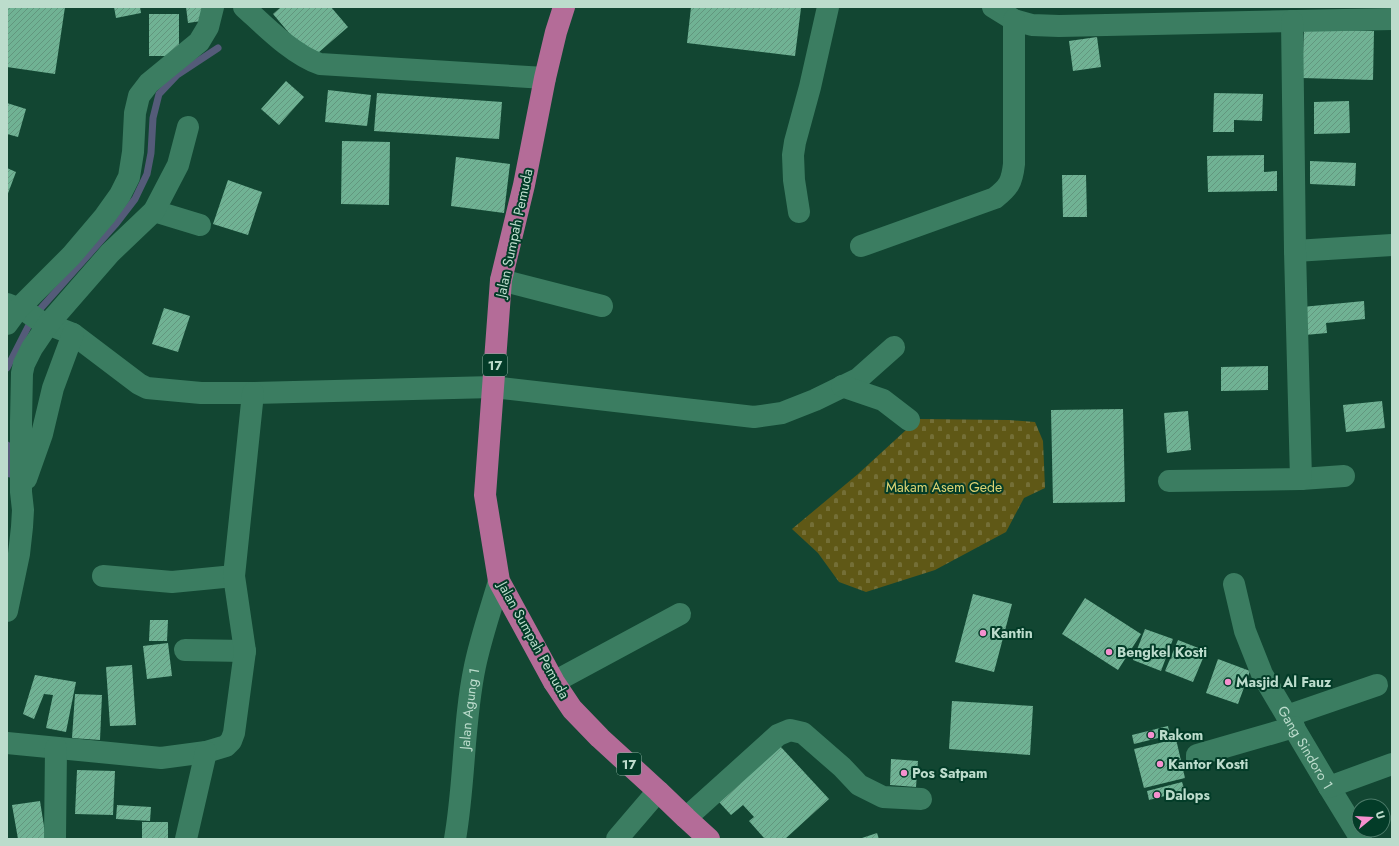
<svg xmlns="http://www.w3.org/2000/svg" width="1399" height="846" viewBox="0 0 1399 846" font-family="Jost,sans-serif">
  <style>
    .cemetery { fill: url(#cemetery-stones) }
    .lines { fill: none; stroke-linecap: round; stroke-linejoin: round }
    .stream { stroke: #545b79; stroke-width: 7 }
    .building { fill: url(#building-hatch) }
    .minor { stroke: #3b7d61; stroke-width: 22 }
    .highway { stroke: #b46c98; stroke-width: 22 }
    .poi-dot { fill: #f690cf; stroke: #033c28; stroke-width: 1.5 }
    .labels { text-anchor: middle; stroke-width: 4; stroke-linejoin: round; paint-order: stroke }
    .shield { fill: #033c28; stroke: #84ac9b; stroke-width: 1 }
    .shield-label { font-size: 13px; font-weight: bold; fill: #bcdccc }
    .street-label { font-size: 14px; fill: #bcdccc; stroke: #033c28 }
    .park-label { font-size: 14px; fill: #dcd374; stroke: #033c28 }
    .poi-label { font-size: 14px; font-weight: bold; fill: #bcdccc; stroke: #033c28; text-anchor: start }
  </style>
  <defs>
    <pattern id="cemetery-stones" width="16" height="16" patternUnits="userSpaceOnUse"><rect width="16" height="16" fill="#5f5816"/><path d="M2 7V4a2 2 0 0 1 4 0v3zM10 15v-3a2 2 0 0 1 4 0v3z" fill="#746f37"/></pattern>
    <pattern id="building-hatch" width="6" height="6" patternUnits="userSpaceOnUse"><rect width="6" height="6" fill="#70b294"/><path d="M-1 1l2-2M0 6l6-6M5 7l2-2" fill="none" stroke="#62967e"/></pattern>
  </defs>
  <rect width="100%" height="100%" fill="#124632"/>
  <path class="cemetery" d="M918 419 1009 420 1035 422 1043 441 1045 488 1024 498 1006 532 935 570 866 592 839 582 818 553 792 529 858 474Z"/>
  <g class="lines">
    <path class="stream" d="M7 368 33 317 115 225 135 199 147 174 151 153 153 118 159 94 177 75 218 48
      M7 445 10 474"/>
  </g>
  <path class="building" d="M7 7H65L55 74 7 67Z
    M114 7H140L141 13 116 18Z
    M186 7H207L208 20 188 23Z
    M281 7H331L348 27 311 59 273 14Z
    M691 7 801 8 795 56 687 43Z
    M149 14H179V56H149Z
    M1304 29 1374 31 1373 80 1302 78Z
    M1097 37 1101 67 1073 71 1069 41Z
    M286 81 304 97 279 125 261 109Z
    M328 90 371 95 367 126 325 122Z
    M377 93 502 102 499 139 374 131Z
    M1214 93 1263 94 1262 121 1234 120V132H1213Z
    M1349 101 1350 133 1314 134V102Z
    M7 103 26 109 18 137 7 134Z
    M342 141 390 142 389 205 341 204Z
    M1264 155V172L1277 171V191L1208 192 1207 156Z
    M456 157 510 164 504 213 451 206Z
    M1310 161 1356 163 1355 186 1310 184Z
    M7 168 16 172 7 196Z
    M1062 175H1086L1087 217H1063Z
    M228 180 262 192 248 235 213 224Z
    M1364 301 1365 319 1326 323 1327 333 1305 335 1302 307Z
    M164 308 190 316 178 352 152 344Z
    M1268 366V390L1221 391V367Z
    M1382 401 1385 428 1346 432 1343 405Z
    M1123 409 1125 502 1053 503 1051 410Z
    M1188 411 1191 450 1167 453 1164 413Z
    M973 594 1012 604 994 672 955 662Z
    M1085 598 1141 634 1118 670 1062 634Z
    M150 620H168L167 641H149Z
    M1145 629 1173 639 1161 671 1133 660Z
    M1178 640 1206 651 1193 682 1165 671Z
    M168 643 172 676 147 679 143 646Z
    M1218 659 1250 671 1238 704 1206 693Z
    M132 665 136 725 110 726 106 667Z
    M35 675 76 682 66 732 46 728 53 695 44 694 34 719 23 714Z
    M75 694 102 695 100 740 72 738Z
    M952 701 1033 706 1030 755 949 749Z
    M1168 726 1170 735 1134 744 1132 735Z
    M1176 739 1185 778 1144 788 1134 749Z
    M780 746 829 799 785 839H765L749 821 754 817 743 805 731 815 719 802Z
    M891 759 918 761 916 787 890 785Z
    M77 770 115 771 113 815 75 814Z
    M1182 782 1185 791 1149 800 1147 791Z
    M40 801 46 839H18L12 805Z
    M117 805 151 807 150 821 116 819Z
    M142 822H168V839H142Z
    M877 833 879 839H859Z"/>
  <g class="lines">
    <g class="minor">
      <path d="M244 7C266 27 292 54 320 64L545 78"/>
      <path d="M993 7 1014 20 1032 25 1059 26 1392 19"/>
      <path d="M154 211 200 225"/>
      <path d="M799 212 794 180 793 155 795 142 810 87 828 7"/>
      <path d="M861 246 995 198C1009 187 1012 182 1014 164V20"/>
      <path d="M1295 251 1392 245"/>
      <path d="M501 280 602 306"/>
      <path d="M7 304 27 312 40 321 73 334 139 384 147 388 201 393H253L493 387 754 417 782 413 815 400 858 379 894 347"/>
      <path d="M7 324 18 309 71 256 105 216 120 195 129 177 133 152 135 113 139 96 149 83 199 42 208 27 213 7"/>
      <path d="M842 386 883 400 909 420"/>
      <path d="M26 479 42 434 53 388 73 334"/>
      <path d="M1301 479 1344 476"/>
      <path d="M1169 481 1301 479 1295 251 1292 21"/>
      <path d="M103 576 172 582 234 576"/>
      <path id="s1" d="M1234 584 1245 631 1262 674 1329 787 1361 839"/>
      <path d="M7 611 19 554 22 527 23 510 21 492V421L22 373 24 364 32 348 49 323 110 253 154 211 178 165 188 127"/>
      <path d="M185 650 245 651"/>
      <path d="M554 682 680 614"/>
      <path d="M1287 716 1377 685"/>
      <path d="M7 743 161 758 206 752 226 746 231 741 234 733 245 651 234 576 253 393"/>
      <path d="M1197 759V755L1294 727"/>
      <path d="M1329 787 1392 764"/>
      <path d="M686 818 778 735 790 730 803 733 842 767 859 785 883 797 921 799"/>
      <path d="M55 839 56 748"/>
      <path d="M186 839 206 752"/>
      <path id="s2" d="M455 839C465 782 463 723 475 666 481 637 491 609 499 581"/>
      <path d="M617 839 658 791"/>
    </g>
    <path class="highway" d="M564 7 556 32 545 78 524 185 501 280 485 495 499 581 554 682 572 709 600 738 658 791 686 818 709 839"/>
  </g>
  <g class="poi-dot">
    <circle cx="983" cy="633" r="4"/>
    <circle cx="1109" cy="652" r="4"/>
    <circle cx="1228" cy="682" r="4"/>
    <circle cx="1151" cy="735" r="4"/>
    <circle cx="1160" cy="764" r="4"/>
    <circle cx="904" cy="773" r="4"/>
    <circle cx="1157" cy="795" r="4"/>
  </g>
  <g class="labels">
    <g class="shield">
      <rect x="483" y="354" width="24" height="22" rx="3"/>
      <rect x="617" y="753" width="24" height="22" rx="3"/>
    </g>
    <g class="shield-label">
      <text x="495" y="370">17</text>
      <text x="629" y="769">17</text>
    </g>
    <g class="street-label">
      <text transform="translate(514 233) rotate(-78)" y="5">Jalan Sumpah Pemuda</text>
      <text transform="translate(534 640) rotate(61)" y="5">Jalan Sumpah Pemuda</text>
      <text dy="5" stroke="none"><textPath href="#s2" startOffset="131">Jalan Agung 1</textPath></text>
      <text dy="5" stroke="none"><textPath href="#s1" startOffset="180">Gang Sindoro 1</textPath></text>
    </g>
    <g class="park-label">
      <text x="944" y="492">Makam Asem Gede</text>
    </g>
    <g class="poi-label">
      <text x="991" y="638">Kantin</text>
      <text x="1117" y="657">Bengkel Kosti</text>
      <text x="1236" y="687">Masjid Al Fauz</text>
      <text x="1159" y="740">Rakom</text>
      <text x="1168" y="769">Kantor Kosti</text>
      <text x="912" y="778">Pos Satpam</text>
      <text x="1165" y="800">Dalops</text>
    </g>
  </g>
  <rect width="1399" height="846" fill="none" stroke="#bcdccc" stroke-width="16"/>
  <g transform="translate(1371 818) rotate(72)"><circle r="19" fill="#033c28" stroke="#4d7c6a"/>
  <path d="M0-3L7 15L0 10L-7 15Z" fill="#f690cf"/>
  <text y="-6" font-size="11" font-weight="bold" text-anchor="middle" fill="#bcdccc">U</text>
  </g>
</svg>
